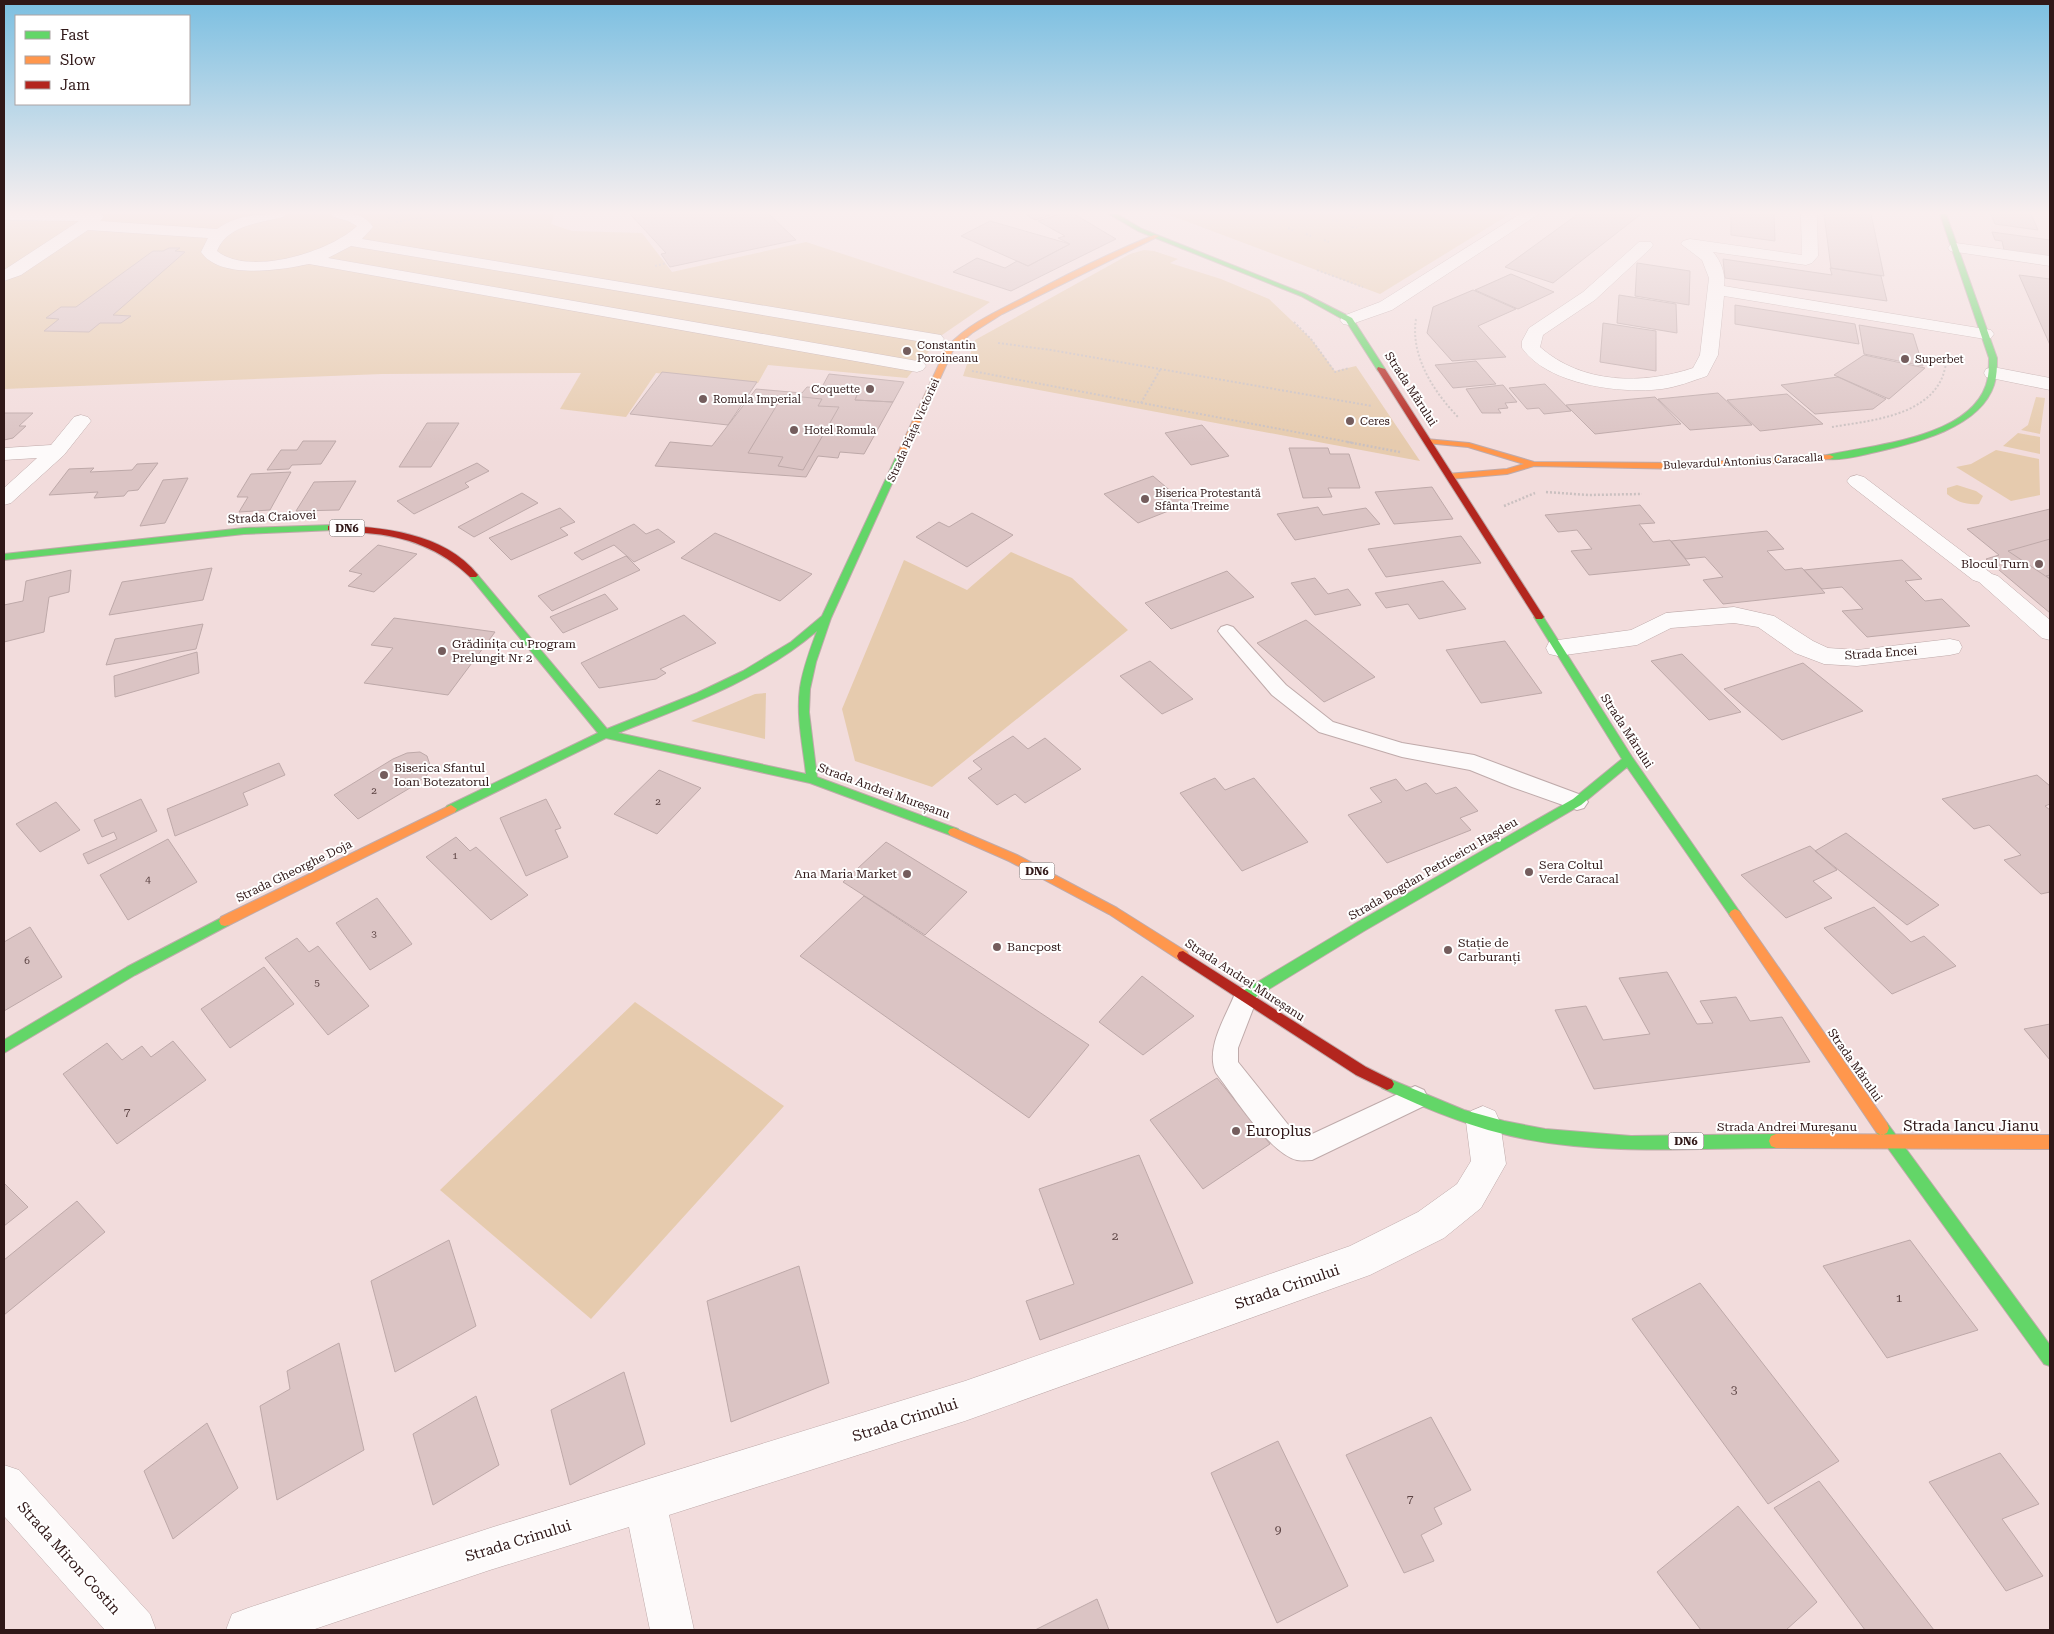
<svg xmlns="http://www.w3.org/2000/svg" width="2054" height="1634" viewBox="0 0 2054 1634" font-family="'Roboto Serif',serif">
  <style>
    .green { fill: #e6cbae }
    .building { fill: #dbc4c4; stroke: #bea9a9 }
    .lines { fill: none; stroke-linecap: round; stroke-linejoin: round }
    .lane-casing { stroke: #bfaaaa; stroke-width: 2 }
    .street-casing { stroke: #bfaaaa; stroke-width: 1 }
    .fast-casing { stroke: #bfaaaa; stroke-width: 2 }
    .slow-casing { stroke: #bfaaaa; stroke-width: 2 }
    .jam-casing { stroke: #bfaaaa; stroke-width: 2 }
    .path-far1 { stroke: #cac0c0; stroke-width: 2; stroke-dasharray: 2 2; stroke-linecap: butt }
    .path { stroke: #cac0c0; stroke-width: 2.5; stroke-dasharray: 2 2; stroke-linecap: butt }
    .lane { fill: #fdfafa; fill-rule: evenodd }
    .street { fill: #fdfafa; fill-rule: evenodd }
    .fast { fill: #63d668; fill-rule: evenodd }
    .slow { fill: #ff974d; fill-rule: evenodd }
    .jam { fill: #b3261e; fill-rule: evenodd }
    .poi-dot { fill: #745d5d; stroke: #fff; stroke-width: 2 }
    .labels { text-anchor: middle; stroke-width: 4; stroke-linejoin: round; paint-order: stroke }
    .number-label { font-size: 10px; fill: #5c4444 }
    .far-poi-label { font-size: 11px; fill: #301818; stroke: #fff; text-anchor: start }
    .far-street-label { font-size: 11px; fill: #301818; stroke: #fff }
    .shield { fill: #fff; stroke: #6e5d5d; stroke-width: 1 }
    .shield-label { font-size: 11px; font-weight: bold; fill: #301818 }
    .street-label { font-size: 12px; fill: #301818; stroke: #fff }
    .poi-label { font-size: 12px; fill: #301818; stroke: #fff; text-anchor: start }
    .near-number-label { font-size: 12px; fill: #5c4444 }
    .near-street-label { font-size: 15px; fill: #301818; stroke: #fff }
    .near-poi-label { font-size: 15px; fill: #301818; stroke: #fff; text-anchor: start }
  </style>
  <rect width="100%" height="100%" fill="#f2dcdc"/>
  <path class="green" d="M4 214H554L551 224 572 231 642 233 672 272 806 242 990 302 942 335 907 378 768 365 758 383 656 373 626 417 560 409 581 373 382 374 4 389Z
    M1167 214H1510L1380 294Z
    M1144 250 1154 251 1178 259 1170 263 1221 279 1269 299 1311 339 1335 371 1356 366 1420 461 963 376 975 340 1130 254Z
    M2036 397 2045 398 2040 434 2021 430 2028 425Z
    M2018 433 2040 437V454L2003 446Z
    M1996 450 2039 459 2040 495 2011 501 1956 467 1971 464Z
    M1957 485 1976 491 1983 496 1979 504C1966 505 1957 502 1947 494V488Z
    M1011 552 1072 578 1128 630 932 787 855 761 842 709 904 560 967 590Z
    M766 693 765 739 691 721 755 694Z
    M635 1002 784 1106 591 1319 440 1190Z"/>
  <path class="building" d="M630 214H769L796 240 670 267 661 254 666 253Z
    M1025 214H1053L1035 220Z
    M1060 214H1074L1116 239 1011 291 953 272 977 258 1005 268 1017 261 1028 266 1070 244 1058 238 1065 236 1038 221Z
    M1578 214H1641L1553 283 1505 267Z
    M1731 214H1774L1775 241 1731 235Z
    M1824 214H1871L1884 276 1831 268Z
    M1991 214H2031L2038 230 1995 224Z
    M990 221 1070 244 1028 266 961 236Z
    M1992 232 2050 240V257L2004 250 2002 241 1995 240Z
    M169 248H180L175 251 185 252 113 315 131 316 121 323H100L89 332 44 331 59 319 46 318 61 307H76L153 251H163Z
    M1723 259 1832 275 1830 268 1881 276 1887 301 1725 278Z
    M1637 263 1690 271 1689 305 1635 296Z
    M1511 274 1554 292 1518 309 1475 290Z
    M2019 275 2050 279V345Z
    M1473 290 1516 309 1478 326 1506 357 1452 361 1427 333 1433 307Z
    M1619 295 1676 304 1677 333 1617 323Z
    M1735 305 1855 324 1859 344 1735 324Z
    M1603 323 1656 331V371L1600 362Z
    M1859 325 1913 334 1923 366 1864 354Z
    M1864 355 1925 368 1889 399 1834 375Z
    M1476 361 1496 384 1453 388 1435 365Z
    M662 372 757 382 728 425 630 414Z
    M829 374 904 382 893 402 855 400 859 390 822 387Z
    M1838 377 1886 399 1873 409 1815 414 1781 385Z
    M1545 384 1571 411 1544 414 1539 408 1527 409 1509 388Z
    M1503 385 1517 402 1505 403 1508 408 1498 409 1501 413H1482L1466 389Z
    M807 387 859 390 855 400 893 402 864 454 840 452 838 458 818 456 806 477 655 466 670 442 712 446 756 389 802 393Z
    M1718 393 1752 425 1690 430 1658 399Z
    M1787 394 1823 424 1760 431 1727 400Z
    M783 395 822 399 818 406 839 407 803 470 778 466 783 457 748 453Z
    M1655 397 1681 424 1595 434 1566 405Z
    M4 413H33L19 426H26L13 438 4 440Z
    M427 423H459L431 467H399Z
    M1202 425 1229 456 1191 465 1165 433Z
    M303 441H336L321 464 292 465 289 469 267 470 281 450H297Z
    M1289 448H1328L1330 454H1349L1360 488H1328L1332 497 1303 498Z
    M158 463 138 490 128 491 124 496 94 498 98 492 49 495 69 469 94 468 90 472 132 470 137 464Z
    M477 463 489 471 465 483 469 487 414 514 397 501Z
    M291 472 270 510 239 512 248 497H237L251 474Z
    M1153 476 1186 504 1138 523 1104 494Z
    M188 478 165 523 140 526 163 480Z
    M356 481 339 510 296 511 314 482Z
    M1432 487 1453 519 1394 524 1375 492Z
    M522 493 538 503 474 537 458 527Z
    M1640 505 1655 523 1639 524 1653 542 1670 540 1690 565 1589 575 1571 551 1592 549 1577 530 1558 532 1545 515Z
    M1318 507 1323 515 1366 508 1380 524 1295 540 1277 514Z
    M560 508 575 522 560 528 568 535 511 560 489 538Z
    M2050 509V575L2046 576 2050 579V613L1986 559 1999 555 1967 529Z
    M972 513 1013 535 967 567 916 537 939 522 949 527Z
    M634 524 646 534 658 529 675 542 634 562 614 545 582 560 574 553Z
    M1767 531 1784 549 1767 551 1785 570 1802 568 1825 593 1723 604 1703 580 1723 577 1705 557 1686 559 1671 541Z
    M715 533 812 574 780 601 681 558Z
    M1461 536 1481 563 1386 577 1368 549Z
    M2050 539V579L2008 551Z
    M378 545 417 554 374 592 348 586 362 574 349 571Z
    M626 556 640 570 552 611 538 596Z
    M1902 560 1922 579 1905 581 1925 601 1942 599 1970 626 1867 637 1842 611 1863 609 1842 587 1822 589 1804 570Z
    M212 568 203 600 109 615 122 582Z
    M71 570 69 592 49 597 44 632 4 642V605L23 601 26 581Z
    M1227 571 1254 597 1171 629 1145 603Z
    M1315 578 1328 594 1348 589 1361 605 1315 615 1291 583Z
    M1443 581 1466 609 1419 619 1408 604 1386 608 1375 593Z
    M605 594 618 609 563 633 550 617Z
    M684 615 716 643 660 669 666 673 656 679 599 688 581 663Z
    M394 618 495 632 448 695 364 683 393 648 371 645Z
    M1306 620 1375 677 1324 702 1257 643Z
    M203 624 196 649 106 665 115 639Z
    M1505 641 1542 693 1481 703 1446 650Z
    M197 652 199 673 115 697 114 676Z
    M1682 654 1741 712 1709 720 1651 661Z
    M1150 661 1193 699 1162 714 1120 676Z
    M1803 663 1863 711 1782 740 1724 689Z
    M1013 736 1028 749 1045 738 1081 769 1025 803 1015 794 997 805 968 778 982 769 973 761Z
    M420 752 427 756 430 765 427 775 415 785 358 819 334 795 393 759 407 753Z
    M279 763 285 775 243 793 248 805 175 836 167 809Z
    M659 770 701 788 657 834 614 814Z
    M2037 775 2050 786V804L2045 806 2050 810V892L2041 894 2004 860 2021 855 1989 825 1974 829 1942 799Z
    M1215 778 1225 790 1254 778 1308 842 1242 871 1180 793Z
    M1396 779 1406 791 1426 783 1436 794 1456 787 1478 811 1460 818 1471 830 1387 863 1348 815 1382 802 1370 788Z
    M141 799 157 831 88 864 83 854 117 839 114 832 102 837 94 820Z
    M546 799 561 828 555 830 568 857 526 876 500 818Z
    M56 802 80 830 40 852 16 824Z
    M1846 833 1939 905 1907 925 1815 851Z
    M456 837 470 851 476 847 528 895 491 920 426 857Z
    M168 839 197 882 128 920 100 875Z
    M886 842 967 892 925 935 843 882Z
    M1810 846 1837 870 1813 881 1832 898 1786 918 1741 875Z
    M864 896 1089 1045 1029 1118 800 956Z
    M377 898 412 944 370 970 336 923Z
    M1874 907 1911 942 1924 936 1956 966 1892 994 1824 928Z
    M30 927 62 977 4 1011V942Z
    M297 938 309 952 318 946 369 1006 328 1035 265 958Z
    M264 967 294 1004 230 1048 201 1009Z
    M1667 972 1697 1024 1713 1023 1700 1001 1736 997 1750 1021 1782 1017 1810 1062 1594 1089 1555 1010 1586 1006 1603 1040 1650 1034 1619 978Z
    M1142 976 1194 1016 1143 1055 1099 1022Z
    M2050 1024V1060L2024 1029Z
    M173 1041 206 1080 117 1144 63 1074 107 1043 122 1060 142 1046 151 1057Z
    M1217 1078 1270 1144 1203 1189 1150 1120Z
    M1139 1155 1193 1283 1040 1340 1026 1301 1074 1284 1039 1189Z
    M4 1183 28 1207 4 1226Z
    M77 1201 105 1232 4 1315V1260Z
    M449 1240 476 1326 395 1372 371 1281Z
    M1910 1240 1978 1330 1887 1358 1823 1266Z
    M799 1266 829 1383 731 1422 707 1301Z
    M1700 1283 1839 1461 1768 1504 1632 1319Z
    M339 1343 364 1450 277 1500 260 1406 290 1389 287 1371Z
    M624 1372 645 1444 570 1485 551 1410Z
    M476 1396 499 1465 433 1505 413 1434Z
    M1431 1417 1471 1490 1434 1508 1442 1524 1421 1535 1434 1561 1404 1573 1346 1455Z
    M207 1423 238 1488 173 1539 144 1471Z
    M1278 1441 1348 1586 1277 1623 1211 1473Z
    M2000 1453 2039 1504 2002 1519 2043 1576 2006 1591 1929 1482Z
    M1819 1481 1934 1630H1865L1774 1508Z
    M1738 1506 1817 1602 1786 1630H1701L1657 1572Z
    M1097 1599 1109 1630H1035Z"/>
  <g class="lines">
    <defs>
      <path id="lane" d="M1227 625 1233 627 1286 685 1333 722 1402 743 1474 755 1584 796 1588 802 1584 808 1577 810 1512 787 1470 770 1402 757 1319 732 1272 695 1221 635 1218 631 1221 627Z
        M1246 986 1255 989 1258 996 1238 1048V1062L1290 1127 1302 1135H1310L1415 1086 1424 1090 1428 1098 1424 1106 1312 1160C1307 1160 1301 1161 1297 1160 1270 1154 1233 1095 1216 1073 1205 1049 1225 1018 1234 996L1237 989Z"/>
      <path id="street" d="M4 214H102L104 217 100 221 217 229C238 214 261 214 286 214L283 217C260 223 227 225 217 251 249 277 330 252 357 226L348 221 334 217 331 214C348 214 363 211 373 227L362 239 935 334 941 335 944 339 941 343 935 344 351 246 328 258 923 362 926 366 923 370 917 372 309 264C281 270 220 280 201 252L208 238 88 230 21 275 4 281V270L79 221 4 220Z
        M1520 214H1539L1392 310 1349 325 1343 324 1340 320 1343 316 1380 302Z
        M1801 214H1817L1818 256 1812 263 1806 265 1713 252C1721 261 1726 275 1724 286L1985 329 1991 330 1994 334 1991 338 1985 339 1724 296 1718 355 1707 376C1692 381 1677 387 1662 389 1621 394 1548 385 1522 348V341L1529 328 1583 292 1639 242H1651L1653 245 1651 248 1595 300 1543 335 1540 347C1582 384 1642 385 1693 368L1700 355 1709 278 1702 260 1681 244 1683 241 1690 239 1802 255Z
        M1956 243 2050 256V266L1950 251 1948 248 1950 245Z
        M1993 367 2050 378V390L1986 377 1984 373 1986 369Z
        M81 415 88 417 91 421 64 455 11 503 4 505V488L37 458 4 460V448L51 445 74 417Z
        M1857 475 1864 477 1992 574 1998 576 2050 620V640L2042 638 1979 582 1973 580 1850 485 1847 481 1850 477Z
        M1734 607 1774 616 1813 641 1828 648 1857 650 1950 639 1959 641 1962 647 1959 653 1950 655 1857 666 1824 664 1795 653 1758 627 1734 623 1671 628 1637 645 1558 656 1549 654 1546 648 1549 642 1558 640 1631 630 1666 613Z
        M1483 1106 1495 1111 1500 1122 1506 1164 1481 1208 1444 1238 1370 1275 965 1421 669 1515 694 1630H650L629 1527 490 1570 312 1630H226L232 1614 248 1608 490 1528 965 1381 1350 1246 1418 1212 1457 1184 1471 1161 1466 1122 1471 1111Z
        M4 1465 19 1470 150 1614 156 1630H105L4 1516Z"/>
      <path id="fast" d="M1109 214H1117L1142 229 1305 294 1352 318 1385 369 1378 371 1346 321 1301 296 1138 231Z
        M1940 214H1946L1997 358C1997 367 1997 376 1994 385 1980 428 1915 443 1876 452 1862 455 1842 461 1827 459V455C1873 445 1968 438 1986 385 1989 376 1989 367 1989 358Z
        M897 455H900L904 457 831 618 816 662 810 689 809 712 817 777 958 829 960 832 958 835H950L810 783 606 738 455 812H447L445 809 447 806 598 733 470 577V573H476L607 729 697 693 743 671 791 642 822 616ZM817 631C810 650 803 668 800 688 796 716 803 746 806 774L618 733C686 706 760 680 817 631Z
        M331 525 334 526V530L244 534 4 560V554L244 528Z
        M1539 614 1542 615 1632 757 1739 911 1741 914 1739 917 1735 919 1731 917 1627 767 1581 805 1364 931 1251 1000 1246 1002 1241 1000 1240 996 1241 992 1356 923 1573 799 1622 759 1534 617Z
        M225 916 229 917 231 921 229 925 135 975 4 1053V1040L127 967Z
        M1387 1078 1464 1110 1504 1121 1545 1129 1631 1136 1776 1134 1781 1136 1783 1141 1781 1146 1776 1148C1693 1148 1608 1155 1525 1139 1475 1129 1428 1110 1382 1088L1380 1084 1382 1080Z
        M1882 1121 1887 1123 2050 1345V1366L2044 1364 1877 1133 1875 1128 1877 1123Z"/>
      <path id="slow" d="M1154 235 1159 236 1002 314 972 333 954 348 904 457 900 459H897L896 457 947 347C968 324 998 311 1025 297 1067 274 1110 253 1154 235Z
        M1426 439 1469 443 1534 462 1685 463 1830 455 1834 457 1830 459 1685 469 1534 466 1507 474 1450 479 1447 478V474L1507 469 1524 464 1468 447 1426 443Z
        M451 805 457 809 455 812 229 925 225 926 221 925 219 921 221 917Z
        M954 828 1017 855 1117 908 1187 952 1189 956 1187 960 1183 961 1179 960 1109 914 1009 861 950 835 948 832 950 829Z
        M1735 909 1739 911 1887 1123 1889 1128 1887 1133 1882 1135 1877 1133 1731 917 1729 914 1731 911Z
        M1776 1134 2050 1135V1149L1776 1148 1771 1146 1769 1141 1771 1136Z"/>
      <path id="jam" d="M1378 367 1385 369 1544 617 1542 619H1536L1377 369Z
        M331 525C381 527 444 532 478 575L476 577H470C441 549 406 536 366 533 354 532 340 533 328 530V526Z
        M1183 951 1366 1067 1392 1080 1394 1084 1392 1088 1387 1090 1356 1075 1179 960 1177 956 1179 952Z"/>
    </defs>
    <use href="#lane" class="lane-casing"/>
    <use href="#street" class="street-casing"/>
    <use href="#fast" class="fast-casing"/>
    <use href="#slow" class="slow-casing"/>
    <use href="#jam" class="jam-casing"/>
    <path class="path-far1" d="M1314 214 1318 215
      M388 218 414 214
      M1332 220 1338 221
      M396 222 445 214
      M1352 227 1357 228
      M1288 228 1293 230
      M1306 234 1311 236
      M1324 240 1329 242
      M655 266 667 263
      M1317 270 1363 287
      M1416 319C1410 356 1434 392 1458 417
      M1294 322 1311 339 1335 372 1349 368
      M998 343 1051 350 1372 406
      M972 371 1354 443
      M1141 403 1160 370
      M1832 427C1867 421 1921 417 1940 382 1945 373 1946 362 1949 352"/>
    <path class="path" d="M1347 442 1400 452
      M1546 492 1588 495 1642 494
      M1504 506 1535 493"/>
    <use href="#lane" class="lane"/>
    <use href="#street" class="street"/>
    <use href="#fast" class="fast"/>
    <use href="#slow" class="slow"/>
    <use href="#jam" class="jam"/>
  </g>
  <linearGradient id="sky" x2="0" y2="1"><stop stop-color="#7bbfe1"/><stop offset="0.48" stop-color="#f9efef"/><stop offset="1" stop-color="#f9efef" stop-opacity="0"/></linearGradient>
  <rect width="2054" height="443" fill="url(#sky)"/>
  <g class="poi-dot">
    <circle cx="907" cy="351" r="5"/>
    <circle cx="1905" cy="359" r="5"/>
    <circle cx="870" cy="389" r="5"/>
    <circle cx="703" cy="399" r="5"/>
    <circle cx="1350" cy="421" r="5"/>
    <circle cx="794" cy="430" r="5"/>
    <circle cx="1145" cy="499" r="5"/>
    <circle cx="2039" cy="564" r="5"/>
    <circle cx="442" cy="651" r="5"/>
    <circle cx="384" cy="775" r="5"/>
    <circle cx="1529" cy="872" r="5"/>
    <circle cx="907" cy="874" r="5"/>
    <circle cx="997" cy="947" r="5"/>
    <circle cx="1448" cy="950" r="5"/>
    <circle cx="1236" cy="1131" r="5"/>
  </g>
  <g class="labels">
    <g class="number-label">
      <text x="374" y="794">2</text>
      <text x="658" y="805">2</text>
      <text x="455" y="859">1</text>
      <text x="148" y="883">4</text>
      <text x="374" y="937">3</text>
      <text x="27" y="964">6</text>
      <text x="317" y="986">5</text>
    </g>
    <g class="far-poi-label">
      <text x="917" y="349">Constantin<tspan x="917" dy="13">Poroineanu</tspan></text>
      <text x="1915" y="363">Superbet</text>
      <text x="860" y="393" text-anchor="end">Coquette</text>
      <text x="713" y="403">Romula Imperial</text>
      <text x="1360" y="425">Ceres</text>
      <text x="804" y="434">Hotel Romula</text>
      <text x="1155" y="497">Biserica Protestantă<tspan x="1155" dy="13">Sfânta Treime</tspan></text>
    </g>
    <g class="far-street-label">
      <text transform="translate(913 430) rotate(-66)" y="4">Strada Piața Victoriei</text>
      <text transform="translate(1743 461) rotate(-3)" y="4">Bulevardul Antonius Caracalla</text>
    </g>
    <g class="shield">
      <rect x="329.5" y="519.5" width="35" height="17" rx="4"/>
      <rect x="1019.5" y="862.5" width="35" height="17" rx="4"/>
      <rect x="1668.5" y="1132.5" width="35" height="17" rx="4"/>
    </g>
    <g class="shield-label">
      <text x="347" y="532">DN6</text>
      <text x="1037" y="875">DN6</text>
      <text x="1686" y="1145">DN6</text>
    </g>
    <g class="street-label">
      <text transform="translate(1411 389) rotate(57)" y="4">Strada Mărului</text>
      <text transform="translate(272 517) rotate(-3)" y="4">Strada Craiovei</text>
      <text transform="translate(1881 653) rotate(-4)" y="4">Strada Encei</text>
      <text transform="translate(1627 731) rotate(57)" y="4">Strada Mărului</text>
      <text transform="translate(884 791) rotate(20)" y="4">Strada Andrei Mureșanu</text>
      <text transform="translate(1433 869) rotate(-30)" y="4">Strada Bogdan Petriceicu Hașdeu</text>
      <text transform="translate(294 871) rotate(-26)" y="4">Strada Gheorghe Doja</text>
      <text transform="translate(1245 980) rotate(33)" y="4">Strada Andrei Mureșanu</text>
      <text transform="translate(1855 1065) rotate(55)" y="4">Strada Mărului</text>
      <text x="1787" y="1131">Strada Andrei Mureșanu</text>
    </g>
    <g class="poi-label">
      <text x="2029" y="568" text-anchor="end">Blocul Turn</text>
      <text x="452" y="648">Grădinița cu Program<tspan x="452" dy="14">Prelungit Nr 2</tspan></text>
      <text x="394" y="772">Biserica Sfantul<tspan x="394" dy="14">Ioan Botezatorul</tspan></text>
      <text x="1539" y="869">Sera Coltul<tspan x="1539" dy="14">Verde Caracal</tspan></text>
      <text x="897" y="878" text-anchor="end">Ana Maria Market</text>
      <text x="1458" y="947">Stație de<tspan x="1458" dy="14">Carburanți</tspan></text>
      <text x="1007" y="951">Bancpost</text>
    </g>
    <g class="near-number-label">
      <text x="127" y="1116">7</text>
      <text x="1115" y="1240">2</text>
      <text x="1899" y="1302">1</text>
      <text x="1734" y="1394">3</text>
      <text x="1410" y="1503">7</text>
      <text x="1278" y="1534">9</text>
    </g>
    <g class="near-street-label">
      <text x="1971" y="1131">Strada Iancu Jianu</text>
      <text transform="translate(1287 1287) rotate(-19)" y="5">Strada Crinului</text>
      <text transform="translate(905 1420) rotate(-18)" y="5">Strada Crinului</text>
      <text transform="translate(518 1541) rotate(-17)" y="5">Strada Crinului</text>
      <text transform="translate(69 1558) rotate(48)" y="5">Strada Miron Costin</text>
    </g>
    <g class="near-poi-label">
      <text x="1246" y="1136">Europlus</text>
    </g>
  </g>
  <rect width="2054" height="1634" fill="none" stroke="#301818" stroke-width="10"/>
  <rect x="15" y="15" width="175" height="90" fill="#ffffff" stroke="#aca3a3"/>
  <rect x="25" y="31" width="25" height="8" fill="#63d668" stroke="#aca3a3"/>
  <text x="60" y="40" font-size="15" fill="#301818">Fast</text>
  <rect x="25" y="56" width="25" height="8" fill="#ff974d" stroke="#aca3a3"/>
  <text x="60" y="65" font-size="15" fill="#301818">Slow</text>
  <rect x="25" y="81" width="25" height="8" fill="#b3261e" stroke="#aca3a3"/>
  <text x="60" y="90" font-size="15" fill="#301818">Jam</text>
</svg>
